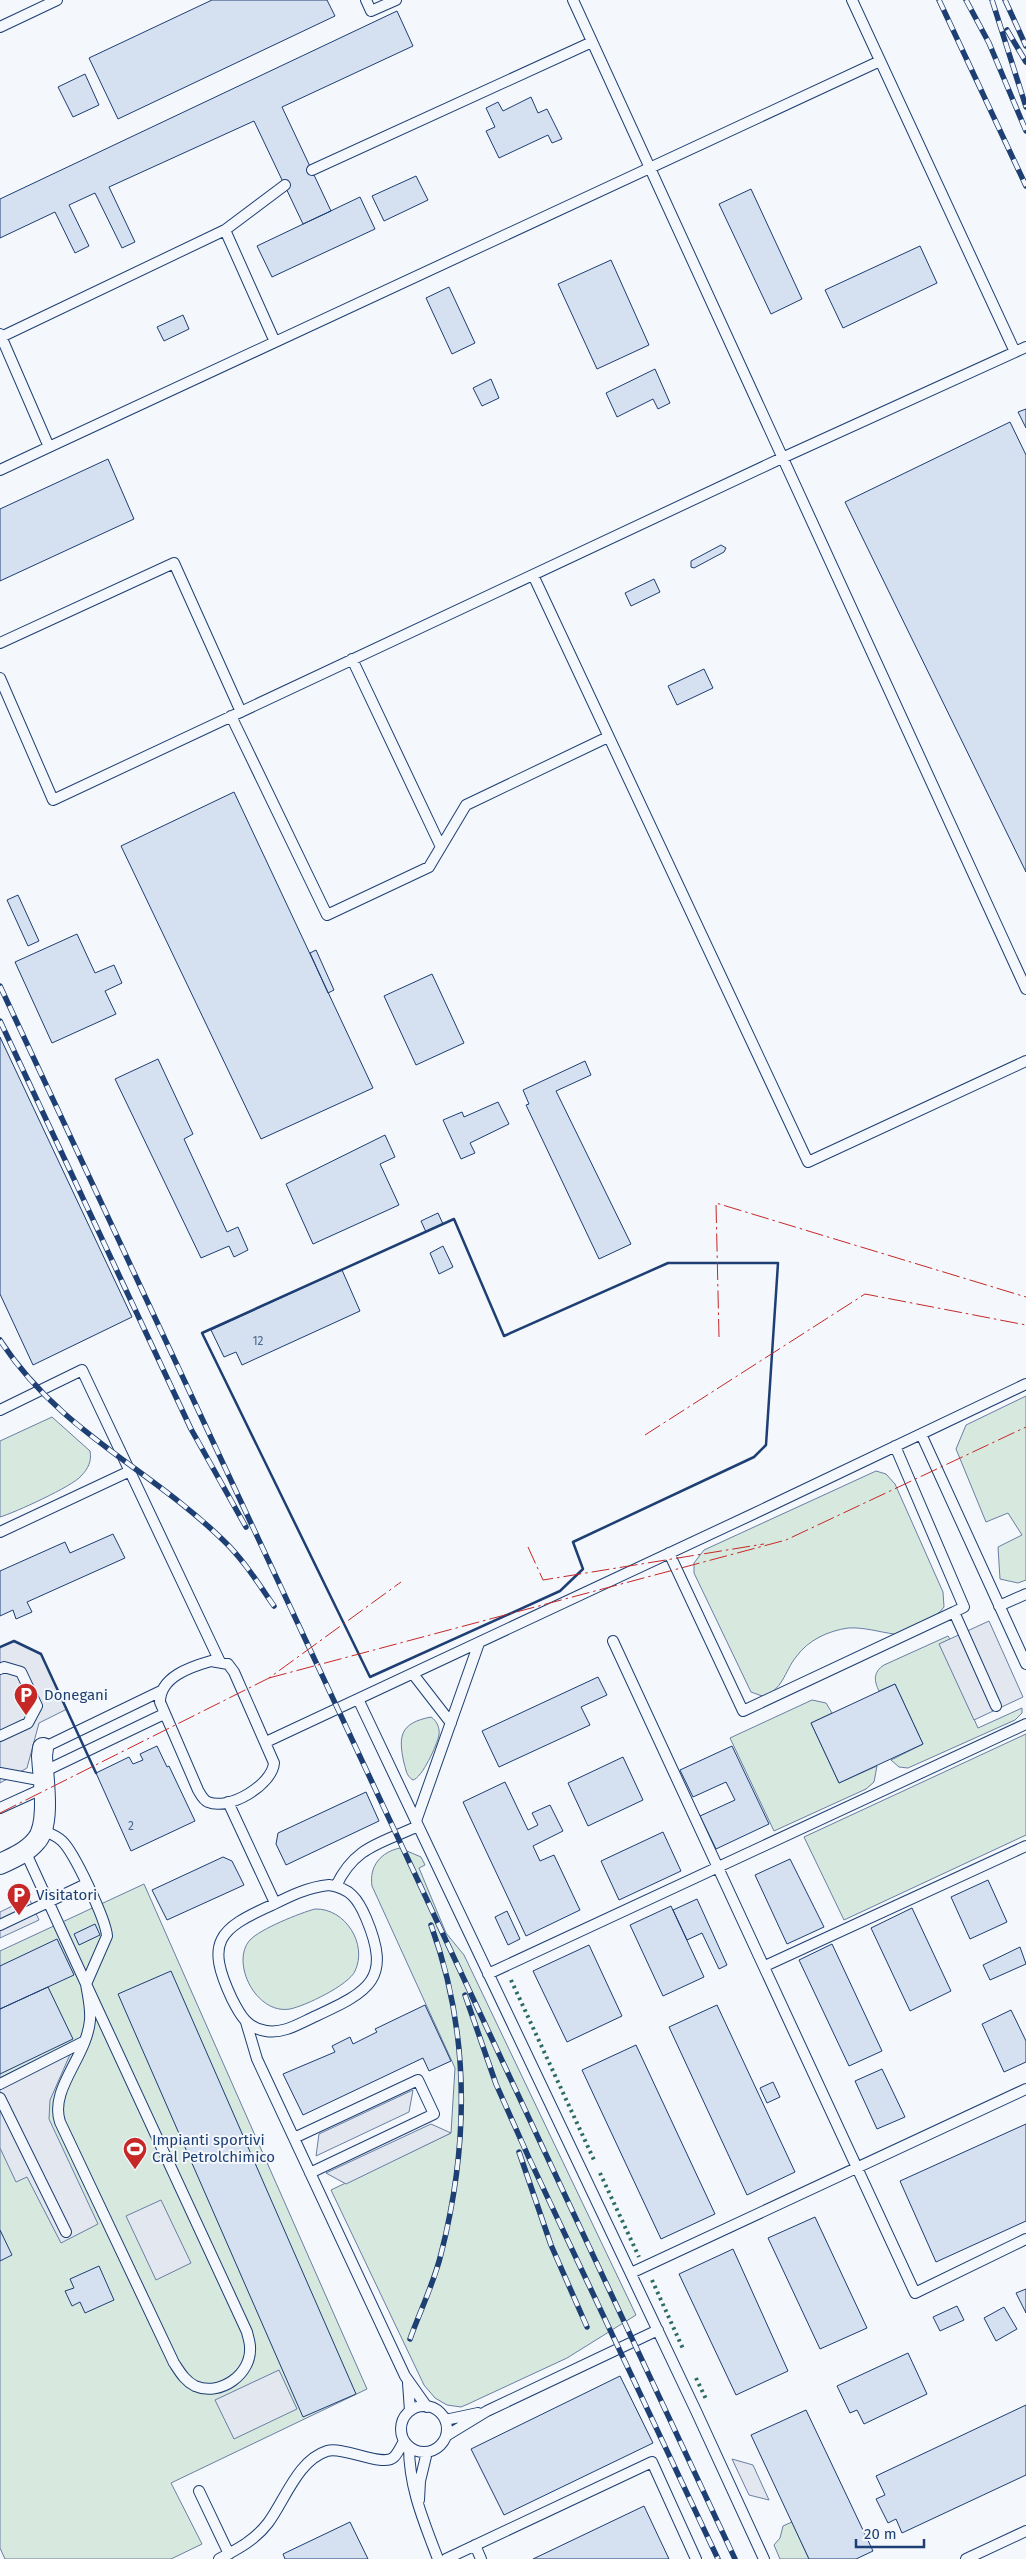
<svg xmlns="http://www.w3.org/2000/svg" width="1026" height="2559" viewBox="0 0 1026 2559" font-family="'Fira Sans',sans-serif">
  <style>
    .green { fill: #d7e8df; stroke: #687fa3 }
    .parking { fill: #e3e8f0; stroke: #687fa3 }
    .building { fill: #d5e0f0; stroke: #1d3f73 }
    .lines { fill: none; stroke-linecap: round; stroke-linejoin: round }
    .service-casing { stroke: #1d3f73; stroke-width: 12 }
    .minor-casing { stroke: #1d3f73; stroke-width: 22 }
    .service { stroke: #f4f7fb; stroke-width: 10 }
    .minor { stroke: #f4f7fb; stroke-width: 20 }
    .rail-casing { stroke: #1d3f73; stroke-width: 5.5 }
    .rail { stroke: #f4f7fb; stroke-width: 4; stroke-dasharray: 11; stroke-linecap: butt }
    .hedge { stroke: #2c6c60; stroke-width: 4; stroke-dasharray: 2.5 4; stroke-linecap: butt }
    .wall { stroke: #1d3f73; stroke-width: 2.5 }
    .power { stroke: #c62828; stroke-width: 1; stroke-dasharray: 18 4 2.5 4; stroke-linecap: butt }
    .labels { text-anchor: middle; stroke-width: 4; stroke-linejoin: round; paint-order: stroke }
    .number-label { font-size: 12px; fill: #4b6792 }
    .poi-label { font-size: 15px; fill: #1d3f73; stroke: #f4f7fb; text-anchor: start }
  </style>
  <rect width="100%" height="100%" fill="#f4f7fb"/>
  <path class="green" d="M1026 1396V1580L1018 1583 1000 1579 998 1547 1022 1535 1008 1513 986 1522 956 1449 966 1425Z
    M52 1417 90 1451C92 1461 88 1469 81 1476 73 1486 14 1513 0 1517V1441Z
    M876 1471 886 1474 895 1484 943 1592 944 1607C935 1620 910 1630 894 1634 879 1632 864 1627 848 1628 828 1631 808 1640 796 1657 784 1672 783 1691 762 1696L751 1692 694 1573V1563L704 1550Z
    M948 1636 950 1639 940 1644 978 1728 1022 1708V1713L1015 1720 908 1768 899 1767 891 1760 923 1744 895 1684 879 1691C874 1681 873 1672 884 1665Z
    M812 1700 826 1703 832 1713 811 1723 839 1783 877 1766 874 1782 866 1789 774 1831 730 1738Z
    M431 1717C437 1721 440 1728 439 1735 437 1745 422 1778 413 1780 406 1776 406 1769 404 1763 398 1736 400 1723 431 1717Z
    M1026 1734V1835L844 1920 804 1837Z
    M400 1848 421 1857 425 1865 419 1868 446 1933 464 1955 636 2315 567 2358 468 2404 461 2407 447 2405 435 2398 424 2385 331 2190 451 2133 455 2068 372 1886C369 1866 381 1852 400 1848Z
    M144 1884 367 2389 171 2483 202 2544 171 2559H5L0 2548V1951Z
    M315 1909C345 1908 368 1944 355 1971 349 1985 305 2006 290 2009 256 2015 230 1962 250 1940 260 1929 300 1913 315 1909Z
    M792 2522 809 2559H780L774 2545 780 2538 783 2526Z"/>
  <path class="parking" d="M989 1621 1023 1697 974 1720 939 1644Z
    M14 1641 41 1654 67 1709 39 1723 27 1768 0 1783V1647Z
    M29 1898 39 1920 0 1938V1912Z
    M76 2041 50 2100 49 2119 98 2224 61 2243 27 2177 16 2182 0 2148V2078Z
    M413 2090 409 2112 316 2156 319 2134Z
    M431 2124 451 2133 346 2184 326 2173Z
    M161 2200 191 2263 156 2280 126 2216Z
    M279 2370 297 2409 234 2439 215 2400Z
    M732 2459 753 2465 769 2500 749 2495Z"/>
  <path class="building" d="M212 0H327L335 16 118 119 89 58Z
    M397 11 413 46 282 107 331 211 303 224 254 121 109 187 135 242 122 248 95 193 69 205 89 246 75 253 55 212 0 238V199Z
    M85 74 99 105 73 117 58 87Z
    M531 97 538 113 547 109 562 139 552 143 548 135 499 158 486 131 495 127 486 108 498 102 503 111Z
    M416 176 428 200 384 221 372 196Z
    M751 189 802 299 771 314 719 204Z
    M360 197 375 229 272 277 257 246Z
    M920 246 937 283 843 328 825 290Z
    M611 260 649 345 597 369 558 284Z
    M449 287 475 343 452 354 426 298Z
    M183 315 189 329 164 341 157 327Z
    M655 369 670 403 658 409 653 399 617 417 606 393Z
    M491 379 499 398 482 406 473 388Z
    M1026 409V428L1018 412Z
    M1010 422 1026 455V872L845 502Z
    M108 459 134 519 0 581V509Z
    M721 545 726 548 724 552 694 568 691 567V561Z
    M654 579 660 592 631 606 625 593Z
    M704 669 713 688 677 705 668 686Z
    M234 792 373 1088 261 1139 121 846Z
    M18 895 39 941 28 946 7 900Z
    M77 934 95 973 114 965 122 983 105 991 116 1014 52 1043 15 962Z
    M316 950 334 990 328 993 310 953Z
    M432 974 464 1043 416 1065 384 996Z
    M0 1037 132 1317 33 1365 0 1294Z
    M158 1059 193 1134 184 1139 227 1232 238 1227 248 1250 234 1257 229 1246 201 1258 115 1079Z
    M585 1061 591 1075 556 1091 631 1244 599 1259 526 1105 529 1104 523 1090Z
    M498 1102 509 1124 470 1143 475 1153 461 1159 443 1120 462 1112 464 1117Z
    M385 1135 395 1157 380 1164 399 1205 313 1244 286 1184Z
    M438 1213 443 1224 426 1232 421 1221Z
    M443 1246 453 1267 439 1274 430 1253Z
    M342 1270 360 1311 242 1365 236 1352 224 1357 211 1330Z
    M113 1534 125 1558 27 1602 32 1612 16 1619 13 1610 0 1616V1571L65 1542 70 1553Z
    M598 1677 607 1695 581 1707 590 1725 499 1767 482 1731Z
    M895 1684 923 1744 839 1783 811 1723Z
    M157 1746 167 1767 169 1766 195 1821 131 1851 96 1773 129 1757 133 1764 143 1760 140 1754Z
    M732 1746 769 1824 716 1849 700 1816 735 1800 726 1782 693 1797 680 1770Z
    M623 1757 643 1800 588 1826 568 1783Z
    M505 1782 528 1830 538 1825 532 1813 550 1805 563 1831 533 1846 540 1861 554 1855 580 1910 526 1936 463 1802Z
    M366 1792 379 1821 286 1865 276 1844 278 1833Z
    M663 1832 681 1871 619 1900 601 1861Z
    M223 1857 232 1861 244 1885 167 1920 152 1890Z
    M790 1859 824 1927 787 1944 755 1875Z
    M988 1880 1007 1922 970 1939 951 1897Z
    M697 1899 727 1965 719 1969 702 1933 687 1940 673 1910Z
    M671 1906 704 1977 663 1996 630 1925Z
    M912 1908 951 1991 910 2011 871 1928Z
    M507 1911 520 1939 508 1945 495 1917Z
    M95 1924 100 1935 79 1945 74 1934Z
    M57 1939 74 1975 0 2009V1966Z
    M832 1944 882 2051 849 2066 799 1960Z
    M589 1945 622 2016 567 2042 533 1971Z
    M1020 1947 1026 1964 990 1980 983 1965Z
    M171 1971 356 2394 303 2417 118 1994Z
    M48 1987 73 2039 0 2074V2009Z
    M425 2005 451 2061 429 2071 423 2058 303 2115 283 2074 335 2052 332 2046 350 2037 353 2044 377 2032 375 2029Z
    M717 2005 795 2172 747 2195 669 2027Z
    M1011 2010 1026 2041V2062L1004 2072 982 2024Z
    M636 2045 715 2214 661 2239 582 2070Z
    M882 2069 905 2117 877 2129 855 2081Z
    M773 2082 780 2097 767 2103 760 2088Z
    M1026 2124V2221L936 2262 900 2181Z
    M815 2217 867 2328 820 2349 768 2238Z
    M0 2230 12 2255 0 2261Z
    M733 2249 788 2371 736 2395 679 2274Z
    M99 2266 114 2300 85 2313 80 2302 72 2306 65 2291 74 2288 70 2279Z
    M1026 2289V2313L1016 2293Z
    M957 2306 964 2320 940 2331 933 2317Z
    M1004 2307 1017 2329 996 2341 984 2318Z
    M908 2353 927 2394 864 2424 857 2410 850 2413 837 2386Z
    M620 2376 653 2443 504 2515 471 2449Z
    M1026 2405V2475L902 2533 896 2519 888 2523 876 2499 885 2495 876 2476Z
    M806 2410 873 2551 856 2559H809L751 2435Z
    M644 2506 669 2559H533Z
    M350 2522 368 2559H285L283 2554Z"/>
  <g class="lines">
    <defs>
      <path id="service" d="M366 0 371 11 396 0
        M573 0 1026 989
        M852 0 1015 352
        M0 27 57 0
        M312 170 592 42
        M225 230 275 342
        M0 334 49 447 0 470
        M1 337 225 230 285 185
        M49 447 880 61
        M533 575 808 1162 1026 1061
        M0 643 174 563 241 712
        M352 659 441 847
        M0 678 53 800 782 458 1026 347
        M231 716 327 915 429 867 466 805 608 737
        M0 1410 82 1370 220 1662
        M921 1434 1026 1664
        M0 1532 130 1471
        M669 1553 743 1711 954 1612 964 1607 895 1446
        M999 1606 1026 1594
        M954 1612 996 1706
        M613 1641 915 2293 1026 2239
        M211 1661 228 1664 234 1672 274 1763C272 1785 229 1811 208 1802 203 1800 201 1795 198 1790L160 1702C160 1677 190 1667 211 1661Z
        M0 1669 4 1667 21 1672 37 1706 28 1723 0 1736
        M413 1674 451 1723
        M358 1699 696 2411 764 2559
        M266 1742 751 1515 1026 1384
        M43 1748 161 1691
        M43 1772 164 1714
        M0 1773 44 1781
        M228 1802 275 1903
        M0 1808 44 1788
        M416 1821 479 1643
        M25 1851 86 1984C88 1996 91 2008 90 2020 87 2057 49 2089 60 2122L174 2363C180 2372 185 2381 195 2386 220 2397 252 2374 250 2347 250 2342 248 2337 247 2332L86 1984 107 1936C106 1920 74 1852 62 1841 56 1835 49 1833 41 1830
        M329 1885C350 1888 358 1899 366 1918 392 1979 370 1991 316 2016 300 2023 284 2034 266 2031 247 2028 240 2015 232 1999 205 1942 218 1929 272 1905 290 1896 308 1887 329 1885Z
        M336 1886C355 1846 380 1844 418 1826
        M0 1925 86 1884
        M765 1966 1026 1846
        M488 1974 1026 1724
        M246 2022 257 2059 405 2376 427 2407
        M0 2084 85 2041
        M0 2098 66 2232
        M294 2138 418 2080 434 2114 310 2173
        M631 2273 1026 2089
        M408 2383 410 2411
        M401 2429a23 23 0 1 1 46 0a23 23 0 1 1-46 0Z
        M445 2420 478 2413
        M446 2436 487 2411 658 2330
        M409 2447C409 2488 424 2522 438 2559
        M199 2491 229 2554
        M419 2500 420 2481 427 2452
        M475 2545 481 2559
        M219 2559C238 2549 255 2540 268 2523 285 2500 298 2460 327 2451 344 2446 383 2468 394 2457 398 2453 401 2446 404 2441
        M446 2559 652 2462 696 2559
        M966 2559 1026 2531"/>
      <path id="minor" d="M0 1864C13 1858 27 1852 36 1841 51 1825 43 1777 42 1756L43 1748"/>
    </defs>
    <use href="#service" class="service-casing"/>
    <use href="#minor" class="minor-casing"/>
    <use href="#service" class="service"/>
    <use href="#minor" class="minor"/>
    <defs>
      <path id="rail" d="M939 0 1026 186
        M966 0 989 43 1026 131
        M992 0 1026 107
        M1005 0 1026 46
        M1007 30 1026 62
        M0 986 735 2559
        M0 1021 191 1429 246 1527
        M0 1340C60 1432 148 1467 223 1540 243 1559 258 1583 274 1606
        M465 1995 496 2084 529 2158 718 2559
        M519 2152 551 2245 587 2327
        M410 2339C420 2311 434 2283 441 2254 469 2144 470 2032 431 1925"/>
    </defs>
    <use href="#rail" class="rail-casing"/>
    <use href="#rail" class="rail"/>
    <path class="hedge" d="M511 1980 594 2160
      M600 2173 639 2257
      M652 2280 684 2351
      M696 2378 706 2399"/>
    <path class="wall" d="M454 1219 504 1336 668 1263H778L766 1445 754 1457 573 1542 583 1569 560 1591 370 1677 202 1333Z
      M0 1647 14 1641 41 1654 96 1773"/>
    <path class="power" d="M719 1337 716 1203 1026 1297
      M645 1435 865 1294 1026 1325
      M528 1547 543 1580 764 1544
      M269 1678 786 1540 1026 1427
      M0 1813 269 1678 401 1582"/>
  </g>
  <defs>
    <symbol id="parking-pin" viewBox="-11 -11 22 30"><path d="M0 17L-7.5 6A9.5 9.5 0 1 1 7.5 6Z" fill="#c62828" stroke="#f4f7fb"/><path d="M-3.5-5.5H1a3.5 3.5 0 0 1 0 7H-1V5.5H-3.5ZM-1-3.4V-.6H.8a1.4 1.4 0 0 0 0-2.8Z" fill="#fff"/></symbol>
    <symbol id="stadium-pin" viewBox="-11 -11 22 30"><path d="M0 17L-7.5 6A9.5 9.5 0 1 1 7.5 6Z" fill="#c62828" stroke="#f4f7fb"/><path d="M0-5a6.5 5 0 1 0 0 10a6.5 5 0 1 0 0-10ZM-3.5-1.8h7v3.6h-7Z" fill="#fff"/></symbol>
  </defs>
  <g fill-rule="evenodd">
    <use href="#parking-pin" x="12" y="1681" width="28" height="38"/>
    <use href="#parking-pin" x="5" y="1881" width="28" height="38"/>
    <use href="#stadium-pin" x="121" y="2135" width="28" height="38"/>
  </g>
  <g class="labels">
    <g class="number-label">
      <text x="258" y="1345">12</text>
      <text x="131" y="1830">2</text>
    </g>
    <g class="poi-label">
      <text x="44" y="1700">Donegani</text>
      <text x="36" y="1900">Visitatori</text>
      <text x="152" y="2145">Impianti sportivi<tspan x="152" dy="17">Cral Petrolchimico</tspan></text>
    </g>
  </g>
  <path d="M856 2539v8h68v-8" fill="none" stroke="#1d3f73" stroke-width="2.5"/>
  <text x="864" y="2539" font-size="15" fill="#1d3f73" stroke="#f4f7fb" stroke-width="4" paint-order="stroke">20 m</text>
</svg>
